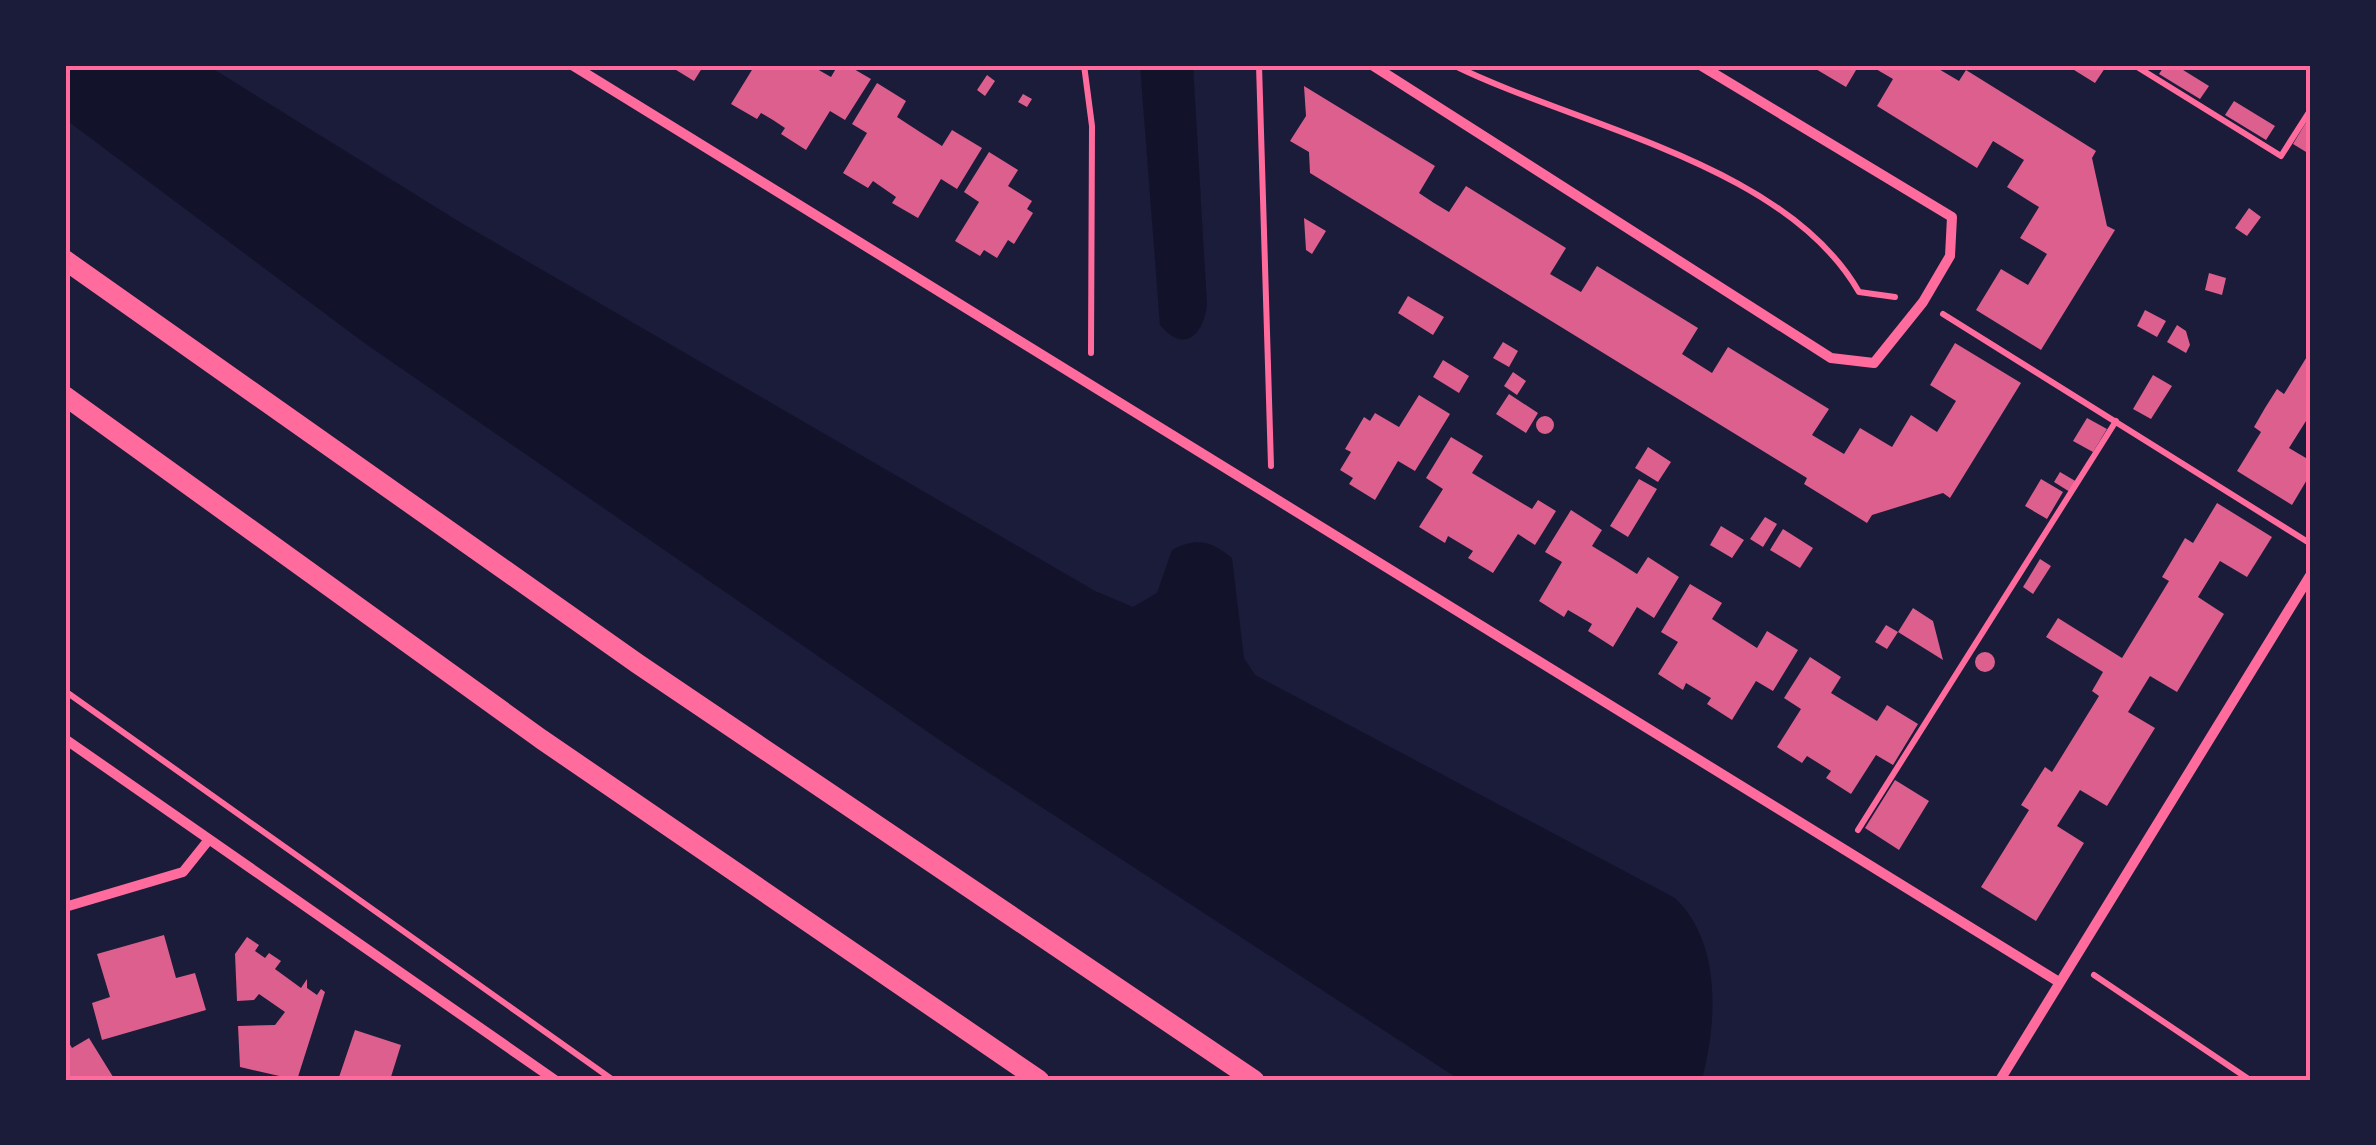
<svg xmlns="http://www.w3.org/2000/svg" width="2376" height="1145" viewBox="0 0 2376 1145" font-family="Raleway,sans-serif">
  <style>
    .water { fill: #12122b }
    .building { fill: #dd5f8e }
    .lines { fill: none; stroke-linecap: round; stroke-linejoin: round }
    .path { stroke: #ff6b9d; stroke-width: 6 }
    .minor { stroke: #ff6b9d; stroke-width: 10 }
    .secondary { stroke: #ff6b9d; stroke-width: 20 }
    .neatline { fill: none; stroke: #ff6b9d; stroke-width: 4 }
  </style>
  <rect width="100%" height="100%" fill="#1b1b3a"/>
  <path class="water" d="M65 65H207L458 221 1095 591 1133 607 1157 593 1172 550C1197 537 1211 541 1232 558L1244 658 1255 675 1675 898C1722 943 1717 1021 1702 1080H1460L957 752 363 342 65 119Z
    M1140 65H1193L1207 305C1203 337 1183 353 1160 325Z"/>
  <path class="building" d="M668 65H704L694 81Z
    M755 65H810L831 77 838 65H847L871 79 845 120 830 111 806 150 781 134 785 128 773 120 761 113 757 119 731 104Z
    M1809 65H1859L1846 87Z
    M1869 65H1932L1959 81 1966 70 2096 151 2092 158 2107 226 2115 230 2041 350 1976 310 2001 269 2028 285 2047 254 2020 238 2039 207 2007 187 2024 160 1993 141 1977 168 1877 106 1893 79Z
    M2066 65H2107L2095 83Z
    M2165 65H2175L2209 86 2200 99 2159 74Z
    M987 75 995 81 985 96 977 90Z
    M877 83 906 101 897 117 920 132 942 146 952 130 982 148 957 189 941 179 918 218 892 203 896 197 873 181 868 188 843 173 867 133 852 124Z
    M1304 86 1435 166 1419 193 1434 203 1449 212 1466 186 1566 248 1550 274 1581 292 1597 266 1698 328 1682 354 1712 373 1728 347 1829 409 1812 435 1844 454 1860 428 1892 447 1911 415 1937 432 1956 401 1930 385 1955 343 2021 383 1950 498 1943 493 1872 515 1867 523 1804 484 1807 478 1310 173 1309 152 1290 141 1306 116Z
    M1023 94 1032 99 1027 107 1018 102Z
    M2234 101 2275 126 2266 140 2225 115Z
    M2308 119 2311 121V155L2293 144Z
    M989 152 1018 170 1008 186 1032 201 1027 209 1033 213 1014 244 1008 240 997 258 984 250 980 256 955 241 979 202 964 192Z
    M2249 208 2261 217 2247 236 2235 228Z
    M1304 218 1326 231 1312 254 1306 250Z
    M2209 273 2226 278 2222 295 2205 290Z
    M1408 296 1444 317 1433 335 1398 313Z
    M2145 310 2166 321 2157 337 2137 326Z
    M2177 325 2186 331 2190 345 2186 353 2167 342Z
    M1503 342 1518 351 1509 367 1493 358Z
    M2311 350V413L2289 448 2311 461V473L2292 505 2237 471 2261 432 2254 427 2265 408 2277 389 2284 394Z
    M1443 360 1469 376 1459 393 1433 377Z
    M1513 372 1526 381 1517 395 1504 386Z
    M2153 375 2172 386 2151 419 2133 409Z
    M1509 394 1538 413 1526 433 1496 414Z
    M1419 395 1450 414 1415 471 1398 461 1375 500 1349 484 1353 478 1340 470 1351 452 1345 449 1364 417 1370 421 1375 413 1399 427Z
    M1536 425a9 9 0 1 1 18 0a9 9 0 1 1-18 0Z
    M2087 418 2107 429 2093 452 2073 441Z
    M1451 437 1483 456 1472 473 1532 509 1538 500 1556 511 1535 545 1518 534 1493 573 1468 558 1473 551 1448 536 1445 543 1419 527 1443 489 1426 478Z
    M1648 447 1671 462 1658 482 1635 468Z
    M2060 472 2077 482 2070 492 2054 482Z
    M1639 479 1657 489 1628 537 1610 526Z
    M2041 479 2063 492 2047 519 2025 506Z
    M2217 503 2272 537 2247 577 2220 561 2198 597 2224 614 2177 692 2150 676 2128 712 2155 728 2107 806 2080 790 2057 826 2084 843 2036 921 1981 887 2029 810 2021 805 2045 767 2052 772 2099 696 2092 691 2103 672 2046 637 2058 618 2122 658 2169 581 2162 577 2174 557 2185 538 2193 543Z
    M1571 510 1602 530 1592 546 1615 560 1637 574 1648 557 1679 577 1654 618 1637 607 1613 647 1588 631 1592 624 1568 610 1564 617 1539 601 1562 562 1545 552Z
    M1765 517 1777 524 1763 547 1750 539Z
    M1721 526 1744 540 1732 558 1710 545Z
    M1783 529 1813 548 1800 568 1770 550Z
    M2040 559 2051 566 2033 594 2023 587Z
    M1690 584 1722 603 1712 619 1757 648 1767 631 1798 650 1773 691 1756 681 1732 720 1707 704 1711 698 1686 683 1683 690 1658 674 1678 642 1661 632Z
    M1913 608 1933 621 1943 660 1898 632Z
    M1886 625 1898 632 1887 649 1875 642Z
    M1975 662a10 10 0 1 1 20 0a10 10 0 1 1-20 0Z
    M1810 657 1841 677 1831 693 1877 721 1887 705 1918 724 1893 765 1876 755 1851 794 1826 778 1831 771 1807 756 1802 763 1777 747 1801 709 1784 698Z
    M1895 780 1929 801 1899 850 1865 828Z
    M164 935 176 978 195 973 206 1010 102 1040 92 1003 110 997 97 954Z
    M247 937 259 945 255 951 265 958 269 953 281 961 275 969 301 988 307 979V988L317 995 321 989 325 992 297 1080 240 1067 238 1026 275 1025 285 1012 259 994 254 1000 237 1001 235 954Z
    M355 1030 401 1045 390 1080H338Z
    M65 1036 72 1048 89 1038 115 1080H65Z"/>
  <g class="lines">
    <path class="path" d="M1084 65 1092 126 1091 353
      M1259 65 1271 466
      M1453 65C1579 127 1786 164 1859 292L1895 297
      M2134 65 2281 156 2311 109
      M1943 314 2311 544
      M65 691 613 1080
      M1858 830 2116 421
      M2094 975 2250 1080"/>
    <path class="minor" d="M572 65 2059 982
      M1372 65 1831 358 1874 363 1923 302 1950 256 1952 217 1700 65
      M65 739 555 1080
      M65 907 183 872 207 842
      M2000 1080 2311 574"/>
    <path class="secondary" d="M65 260 638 664 1254 1080
      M65 396 541 739 1039 1080"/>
  </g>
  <rect width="2376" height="1145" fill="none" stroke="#1b1b3a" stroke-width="135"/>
  <rect x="68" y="68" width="2240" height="1010" class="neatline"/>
</svg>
